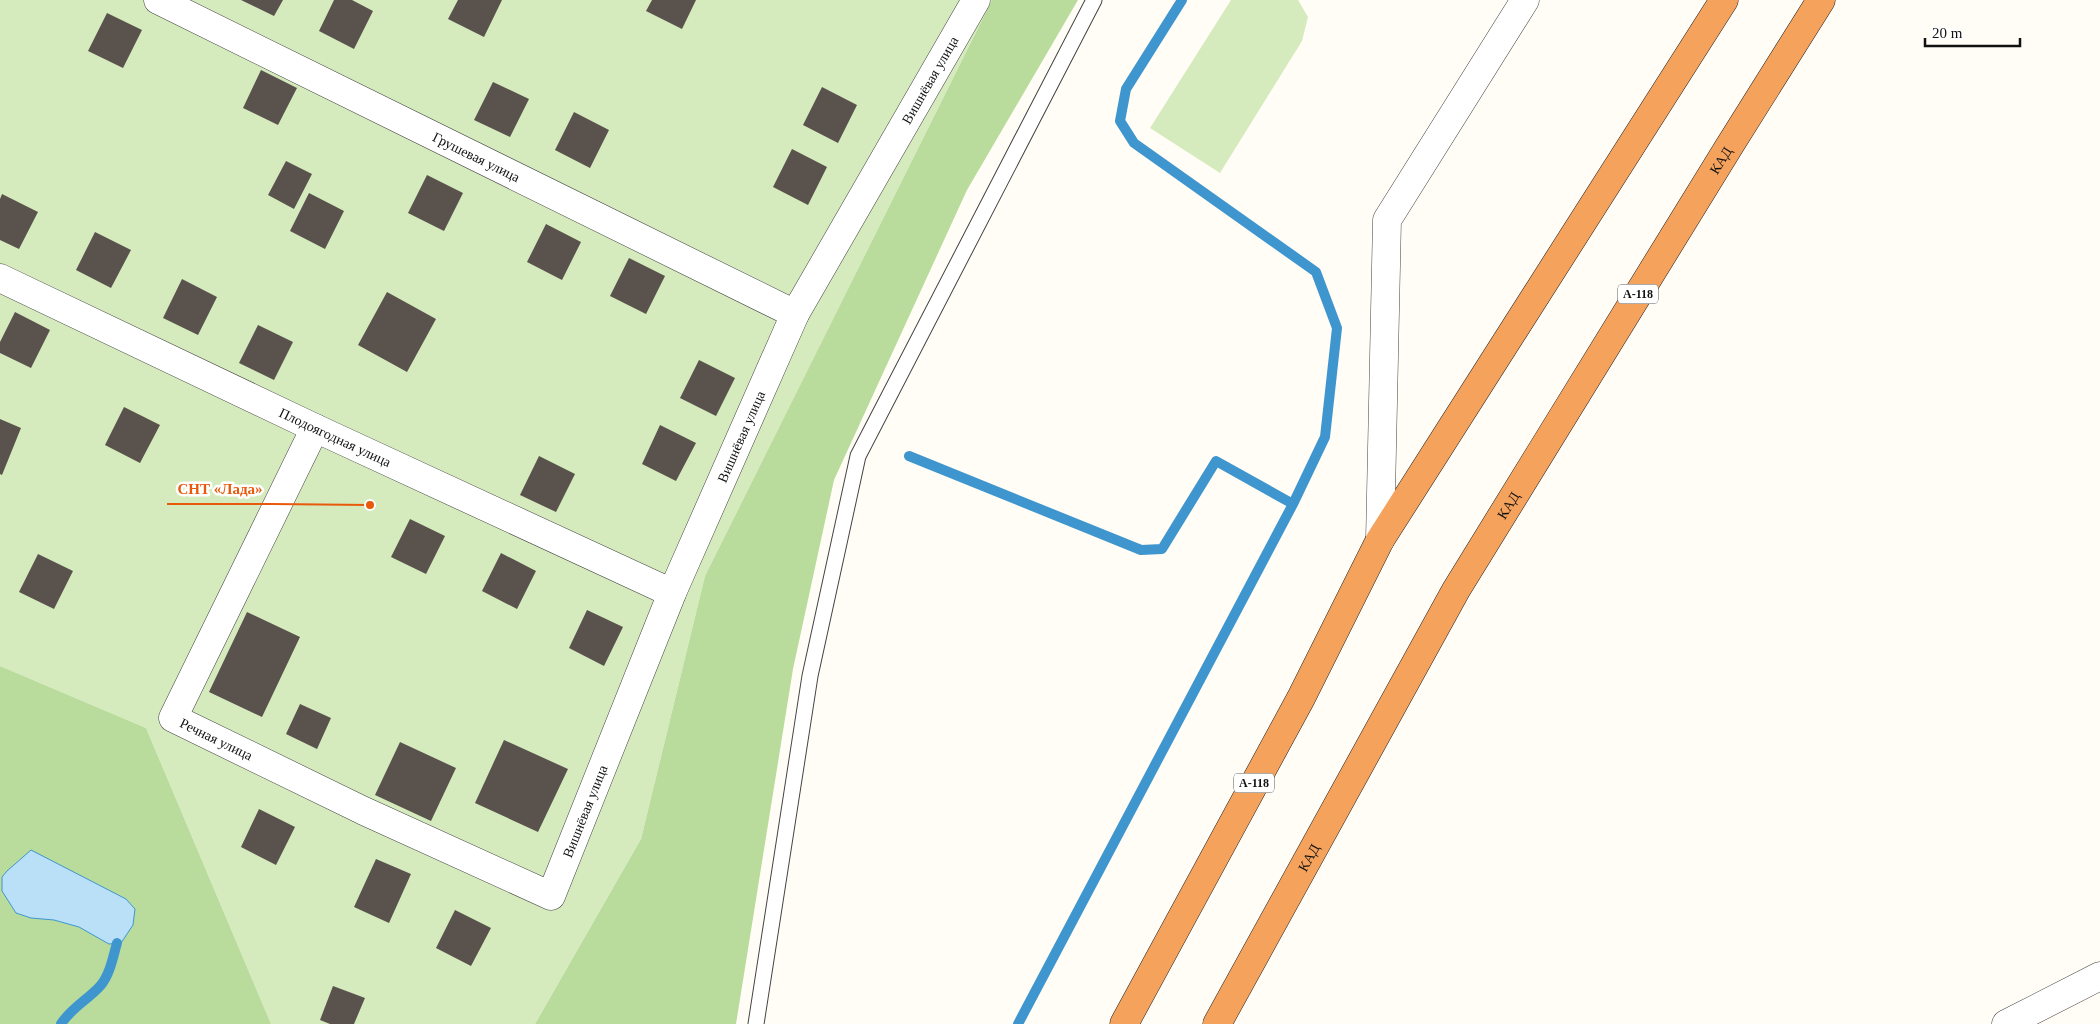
<svg xmlns="http://www.w3.org/2000/svg" width="2100" height="1024" viewBox="0 0 2100 1024" font-family="Georgia,serif">
  <style>
    .green { fill: #d5ebbd }
    .forest { fill: #b9dc9c }
    .water { fill: #b9e0f7; stroke: #3f96cf }
    .lines { fill: none; stroke-linecap: round; stroke-linejoin: round }
    .stream { stroke: #3f96cf; stroke-width: 10 }
    .building { fill: #5a524d }
    .service-casing { stroke: #444; stroke-width: 17 }
    .minor-casing { stroke: #444; stroke-width: 29 }
    .motorway-casing { stroke: #222; stroke-width: 29 }
    .service { stroke: #fff; stroke-width: 15 }
    .minor { stroke: #fff; stroke-width: 28 }
    .motorway { stroke: #f5a25d; stroke-width: 28 }
    .labels { text-anchor: middle; stroke-width: 5; stroke-linejoin: round; paint-order: stroke }
    .shield { fill: #fff; stroke: #585858; stroke-width: 1 }
    .shield-label { font-size: 12px; font-weight: bold; fill: #111 }
    .street-label { font-size: 14px; fill: #111; stroke: #fff }
    .leader { fill: none; stroke: #e8590c; stroke-width: 2 }
    .callout-dot { fill: #e8590c; stroke: #fff; stroke-width: 2 }
    .callout-label { font-size: 15px; text-anchor: middle; font-weight: bold; fill: #e8590c; stroke: #fff; stroke-width: 5; stroke-linejoin: round; paint-order: stroke }
  </style>
  <rect width="100%" height="100%" fill="#fffdf5"/>
  <path class="green" d="M0 0H992L705 576 641 839 535 1024H271L146 728 0 666Z
    M1231 0H1298L1308 17 1302 41 1220 173 1150 128Z"/>
  <path class="forest" d="M992 0H1078L967 190 834 480 793 669 736 1024H535L641 839 705 576Z
    M0 666 146 728 271 1024H0Z"/>
  <path class="water" d="M31 850 126 899 135 909 133 925 121 943 109 944 79 927 54 920 31 918 16 913 2 891V877L7 871Z"/>
  <g class="lines">
    <path class="stream" d="M909 456 1141 550 1162 549 1216 461 1293 504
      M61 1024C71 1008 89 999 101 985 110 974 113 957 117 943
      M1018 1024 1293 504 1325 437 1337 328 1316 272 1134 143 1120 121 1126 89 1182 0"/>
  </g>
  <path class="building" d="M241 0H283L274 16Z
    M334 0H352L373 11 354 49 319 31Z
    M458 0H502L484 37 448 19Z
    M652 0H696L682 29 646 11Z
    M107 13 142 30 123 68 88 51Z
    M261 70 297 88 278 125 243 108Z
    M493 82 529 99 510 137 474 120Z
    M822 87 857 105 838 143 803 125Z
    M574 112 609 130 590 168 555 150Z
    M792 149 827 167 808 205 773 187Z
    M286 161 312 174 294 209 268 195Z
    M427 175 463 193 444 231 408 213Z
    M309 193 344 211 325 249 290 231Z
    M2 194 38 212 19 249 0 240V199Z
    M546 224 581 242 562 280 527 262Z
    M95 232 131 250 111 288 76 270Z
    M629 258 665 276 646 314 610 296Z
    M182 279 217 297 198 335 163 318Z
    M387 292 436 319 407 372 358 345Z
    M15 312 50 330 31 368 0 353V342Z
    M258 325 293 342 274 380 239 363Z
    M699 360 735 378 716 416 680 398Z
    M124 407 160 425 140 463 105 445Z
    M0 419 21 428 2 475 0 474Z
    M660 425 696 443 676 481 642 464Z
    M539 456 575 474 556 512 520 495Z
    M410 519 445 536 426 574 391 557Z
    M501 553 536 571 517 609 482 591Z
    M38 554 73 571 54 609 19 592Z
    M587 610 623 627 604 666 569 648Z
    M247 612 300 637 262 717 209 692Z
    M300 704 331 718 317 749 286 734Z
    M504 740 568 769 538 832 475 803Z
    M400 742 456 768 431 821 375 795Z
    M259 809 295 827 276 865 241 847Z
    M376 859 411 874 389 923 354 907Z
    M455 910 491 928 471 966 436 948Z
    M333 986 365 998 354 1024H330L320 1020Z"/>
  <g class="lines">
    <defs>
      <path id="service" d="M756 1024 810 676 858 456 1094 0"/>
      <g id="minor">
        <path id="s1" d="M158 0 795 314"/>
        <path id="s2" d="M0 278 315 428 672 593"/>
        <path id="s3" d="M315 428 173 718 364 811 551 896 672 593 795 314 976 0"/>
        <path d="M1380 540 1387 220 1525 0"/>
        <path d="M2006 1024 2100 976"/>
      </g>
      <g id="motorway">
        <path d="M1124 1024 1301 698 1380 540 1724 0"/>
        <path id="s4" d="M1217 1024 1456 590 1730 145 1821 0"/>
      </g>
    </defs>
    <use href="#service" class="service-casing"/>
    <use href="#minor" class="minor-casing"/>
    <use href="#motorway" class="motorway-casing"/>
    <use href="#service" class="service"/>
    <use href="#minor" class="minor"/>
    <use href="#motorway" class="motorway"/>
  </g>
  <g class="labels">
    <g class="shield">
      <rect x="1618" y="284.5" width="40" height="19" rx="4"/>
      <rect x="1234" y="773.5" width="40" height="19" rx="4"/>
    </g>
    <g class="shield-label">
      <text x="1638" y="298">А-118</text>
      <text x="1254" y="787">А-118</text>
    </g>
    <g class="street-label">
      <text dy="5" stroke="none"><textPath href="#s3" startOffset="1642">Вишнёвая улица</textPath></text>
      <text dy="5" stroke="none"><textPath href="#s1" startOffset="355">Грушевая улица</textPath></text>
      <text dy="5" stroke="none"><textPath href="#s4" startOffset="1000">КАД</textPath></text>
      <text dy="5" stroke="none"><textPath href="#s2" startOffset="371">Плодоягодная улица</textPath></text>
      <text dy="5" stroke="none"><textPath href="#s3" startOffset="1238">Вишнёвая улица</textPath></text>
      <text dy="5" stroke="none"><textPath href="#s4" startOffset="595">КАД</textPath></text>
      <text dy="5" stroke="none"><textPath href="#s3" startOffset="371">Речная улица</textPath></text>
      <text dy="5" stroke="none"><textPath href="#s3" startOffset="832">Вишнёвая улица</textPath></text>
      <text dy="5" stroke="none"><textPath href="#s4" startOffset="190">КАД</textPath></text>
    </g>
  </g>
  <path class="leader" d="M370 505L272 504H167"/>
  <circle class="callout-dot" cx="370" cy="505" r="5"/>
  <g class="callout-label">
    <text x="220" y="494">СНТ «Лада»</text>
  </g>
  <path d="M1925 38v8h95v-8" fill="none" stroke="#111111" stroke-width="2.5"/>
  <text x="1932" y="38" font-size="15" fill="#111111" stroke="#ffffff" stroke-width="4" paint-order="stroke">20 m</text>
</svg>
